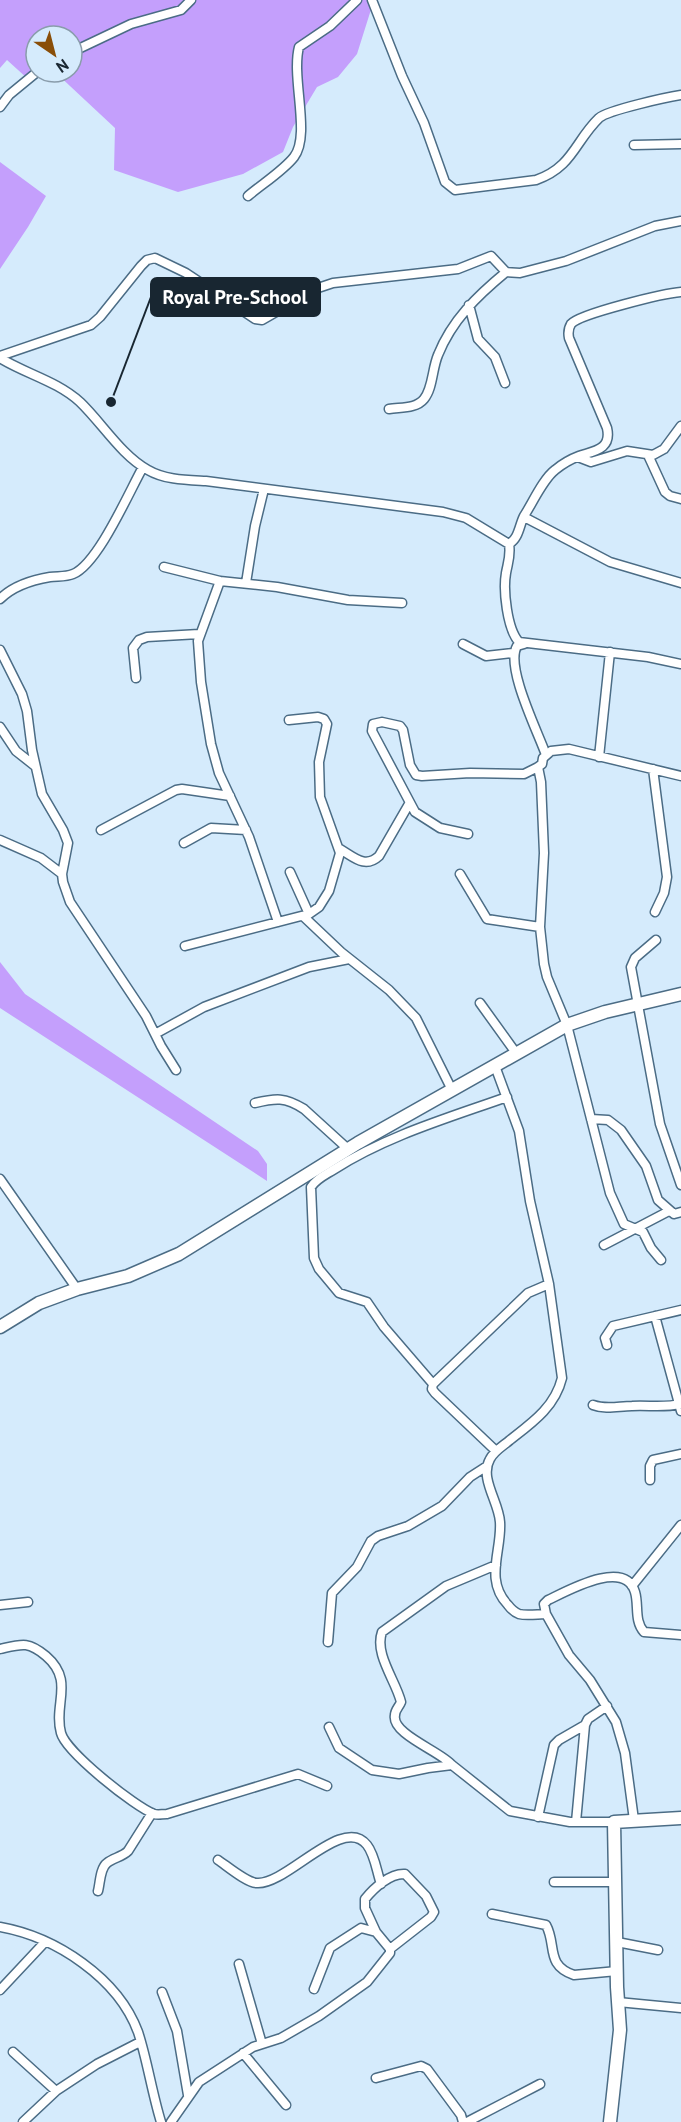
<svg xmlns="http://www.w3.org/2000/svg" width="681" height="2122" viewBox="0 0 681 2122" font-family="'PT Sans',sans-serif">
  <style>
    .forest { fill: #c49ffc }
    .lines { fill: none; stroke-linecap: round; stroke-linejoin: round }
    .street-casing { stroke: #4b6c85; stroke-width: 11 }
    .secondary-casing { stroke: #4b6c85; stroke-width: 15 }
    .street { stroke: #fff; stroke-width: 8 }
    .secondary { stroke: #fff; stroke-width: 12 }
    .leader { fill: none; stroke: #182631; stroke-width: 2 }
    .callout-dot { fill: #182631; stroke: #d5ebfc; stroke-width: 2 }
    .callout { fill: #182631; stroke: #182631; stroke-width: 2 }
    .callout-label { font-size: 20px; text-anchor: middle; font-weight: bold; fill: #fff }
  </style>
  <rect width="100%" height="100%" fill="#d5ebfc"/>
  <path class="forest" d="M0 0H374L357 54 338 77 317 87 293 127 283 152 243 174 178 192 114 170 115 128 55 72H72V36H36V72L28 79 7 60 0 68Z
    M0 162 46 196 28 227 0 269Z
    M0 962 25 994 258 1151 267 1164V1181L0 1008Z"/>
  <g class="lines">
    <defs>
      <path id="street" d="M372 0 402 76 424 123 445 182 455 190 536 180C573 167 575 141 599 118 608 110 668 97 681 95
        M72 52 131 24 181 10 191 0
        M0 107 9 95 37 72
        M634 145 681 144
        M248 196C262 184 283 171 294 157 311 135 291 78 299 47L330 26 357 0
        M469 305 478 339 495 357 505 383
        M0 356 91 325 100 317 141 266 147 260 155 258 186 273 255 319 262 320 318 288 333 283 458 269 491 256 506 272 520 273 566 261 655 226 681 221
        M0 358C26 374 57 381 80 402 102 423 121 455 148 470 165 480 187 480 206 481L443 512 466 518 509 544C519 538 519 526 524 516 532 504 543 479 555 470 561 465 571 459 579 456 593 451 612 450 607 428L569 338C568 333 568 329 571 324 579 314 665 293 681 292
        M389 409C400 407 416 409 424 399 433 388 432 369 438 355 452 320 477 296 506 272
        M648 455 665 492 670 496 681 499
        M578 457 591 462 627 451 653 455 664 449 681 426
        M524 517 610 562 681 583
        M509 544C511 555 508 562 506 573 503 590 507 629 519 642L648 657 681 664
        M164 567 220 581 277 587 348 600 402 603
        M220 581 198 641 201 682 211 744 219 773 249 837 278 922
        M246 583 255 526 264 489
        M0 599C12 587 32 580 50 577 58 576 66 577 73 574 98 564 129 492 143 467
        M463 644 486 656 513 653
        M524 644 517 646C505 667 538 732 546 755
        M0 650 22 694 27 711 32 750 42 794 63 830 68 843 62 874 63 882 70 902 146 1016 161 1046 176 1070
        M136 678 133 648 139 640 147 637 199 634
        M0 727 16 751 35 766
        M599 757 610 652
        M538 767 541 782 544 853 540 927 544 964 547 977 567 1025 610 1193 624 1224 643 1232 651 1248 661 1260
        M653 769 667 877 664 893 655 912
        M101 830 176 790 182 789 230 796
        M468 834 440 828 415 812 372 731 373 724 382 722 400 726 403 730 410 765 416 775 422 776 470 773 524 774 538 767 542 764 543 758 551 751 569 749 681 776
        M0 840 41 858 62 874
        M184 843 211 828 246 830
        M340 849C354 857 365 869 379 856L409 804
        M290 872 309 914
        M460 874 487 919 540 927
        M303 916 341 952 389 990 416 1018 452 1090
        M656 940 635 958 631 967 660 1124 681 1185
        M185 946 309 914 319 907 329 891 340 853 320 797 319 762 327 724 324 719 318 717 289 720
        M480 1003 516 1053
        M155 1034 204 1007 309 967 349 959
        M495 1066 519 1131 530 1201 549 1284 562 1378C555 1407 532 1423 510 1440 503 1446 494 1451 490 1459 479 1478 499 1502 500 1522 502 1551 484 1580 508 1605 511 1609 514 1612 519 1614 527 1616 538 1614 546 1614
        M255 1103C276 1098 285 1097 304 1109L348 1149
        M591 1119 608 1120 621 1130 646 1166 658 1200 674 1214 681 1212
        M0 1179 77 1289
        M604 1245 669 1211
        M655 1316 681 1411
        M607 1345 605 1338 613 1326 681 1310
        M433 1384 384 1327 367 1302 339 1293 319 1269 314 1258 311 1187C316 1179 325 1175 333 1170 386 1136 448 1118 507 1097
        M593 1405C606 1410 619 1406 632 1406 649 1405 664 1408 681 1404
        M496 1451 435 1393 432 1389 433 1384 528 1293 549 1284
        M650 1480V1466L653 1460 681 1454
        M496 1565 446 1586 382 1632C374 1654 396 1681 401 1702 399 1707 395 1710 395 1715 391 1734 440 1751 452 1765L510 1811 570 1822H614
        M632 1586 681 1525
        M0 1605 28 1602
        M328 1642 332 1593 357 1567 371 1541 378 1536 408 1526 442 1506 470 1477 487 1466
        M0 1649C22 1644 28 1641 46 1656 75 1681 53 1704 61 1733 66 1752 135 1807 154 1814 158 1815 162 1814 167 1814L298 1774 327 1786
        M329 1727 339 1748 372 1770 399 1774 428 1768 452 1765
        M538 1817 554 1745 559 1740 585 1725
        M634 1820 625 1753 616 1722 590 1680 569 1655 546 1614 544 1604 548 1600C567 1591 625 1558 635 1592 639 1605 634 1621 644 1632L681 1635
        M576 1822 585 1725 588 1719 607 1706
        M218 1860C227 1866 247 1883 257 1883 287 1885 343 1814 367 1845 375 1855 377 1873 381 1884
        M554 1882H616
        M98 1891C100 1884 100 1868 107 1863 113 1858 122 1857 128 1851L152 1813
        M492 1914 546 1925C557 1945 545 1965 574 1975L617 1971
        M0 1927C56 1937 118 1978 138 2032 147 2059 152 2093 161 2122
        M376 1932 365 1908V1899C374 1888 390 1873 405 1874L426 1896 434 1912 431 1917 390 1949
        M617 1942 658 1950
        M239 1964 262 2044
        M0 1990 45 1942
        M162 1992 177 2031 188 2095
        M618 2002 681 2008
        M13 2052 56 2091
        M243 2053 286 2105
        M376 2078 421 2066 427 2069 461 2115 463 2122
        M23 2122 56 2091 97 2064 140 2042
        M171 2122 199 2082 253 2047 281 2038 319 2016 367 1982 390 1953V1949L376 1932 361 1928 330 1948 314 1989
        M467 2122 540 2084"/>
      <path id="secondary" d="M0 1327 39 1303 77 1289 128 1276 179 1254 358 1143 567 1025 605 1012 681 994
        M610 2122 620 2030 617 1987 614 1822 681 1818"/>
    </defs>
    <use href="#street" class="street-casing"/>
    <use href="#secondary" class="secondary-casing"/>
    <use href="#street" class="street"/>
    <use href="#secondary" class="secondary"/>
  </g>
  <path class="leader" d="M111 402L151 297"/>
  <circle class="callout-dot" cx="111" cy="402" r="6"/>
  <rect class="callout" x="151" y="278" width="169" height="38" rx="6"/>
  <g class="callout-label">
    <text x="235" y="304">Royal Pre-School</text>
  </g>
  <g transform="translate(54 54) rotate(145)"><circle r="28" fill="#d5ebfc" stroke="#899cab" stroke-width="1.5"/>
  <path d="M0-4.5L10 22L0 15L-10 22Z" fill="#894e08"/>
  <text y="-9" font-size="16" font-weight="bold" text-anchor="middle" fill="#182631">N</text>
  </g>
</svg>
